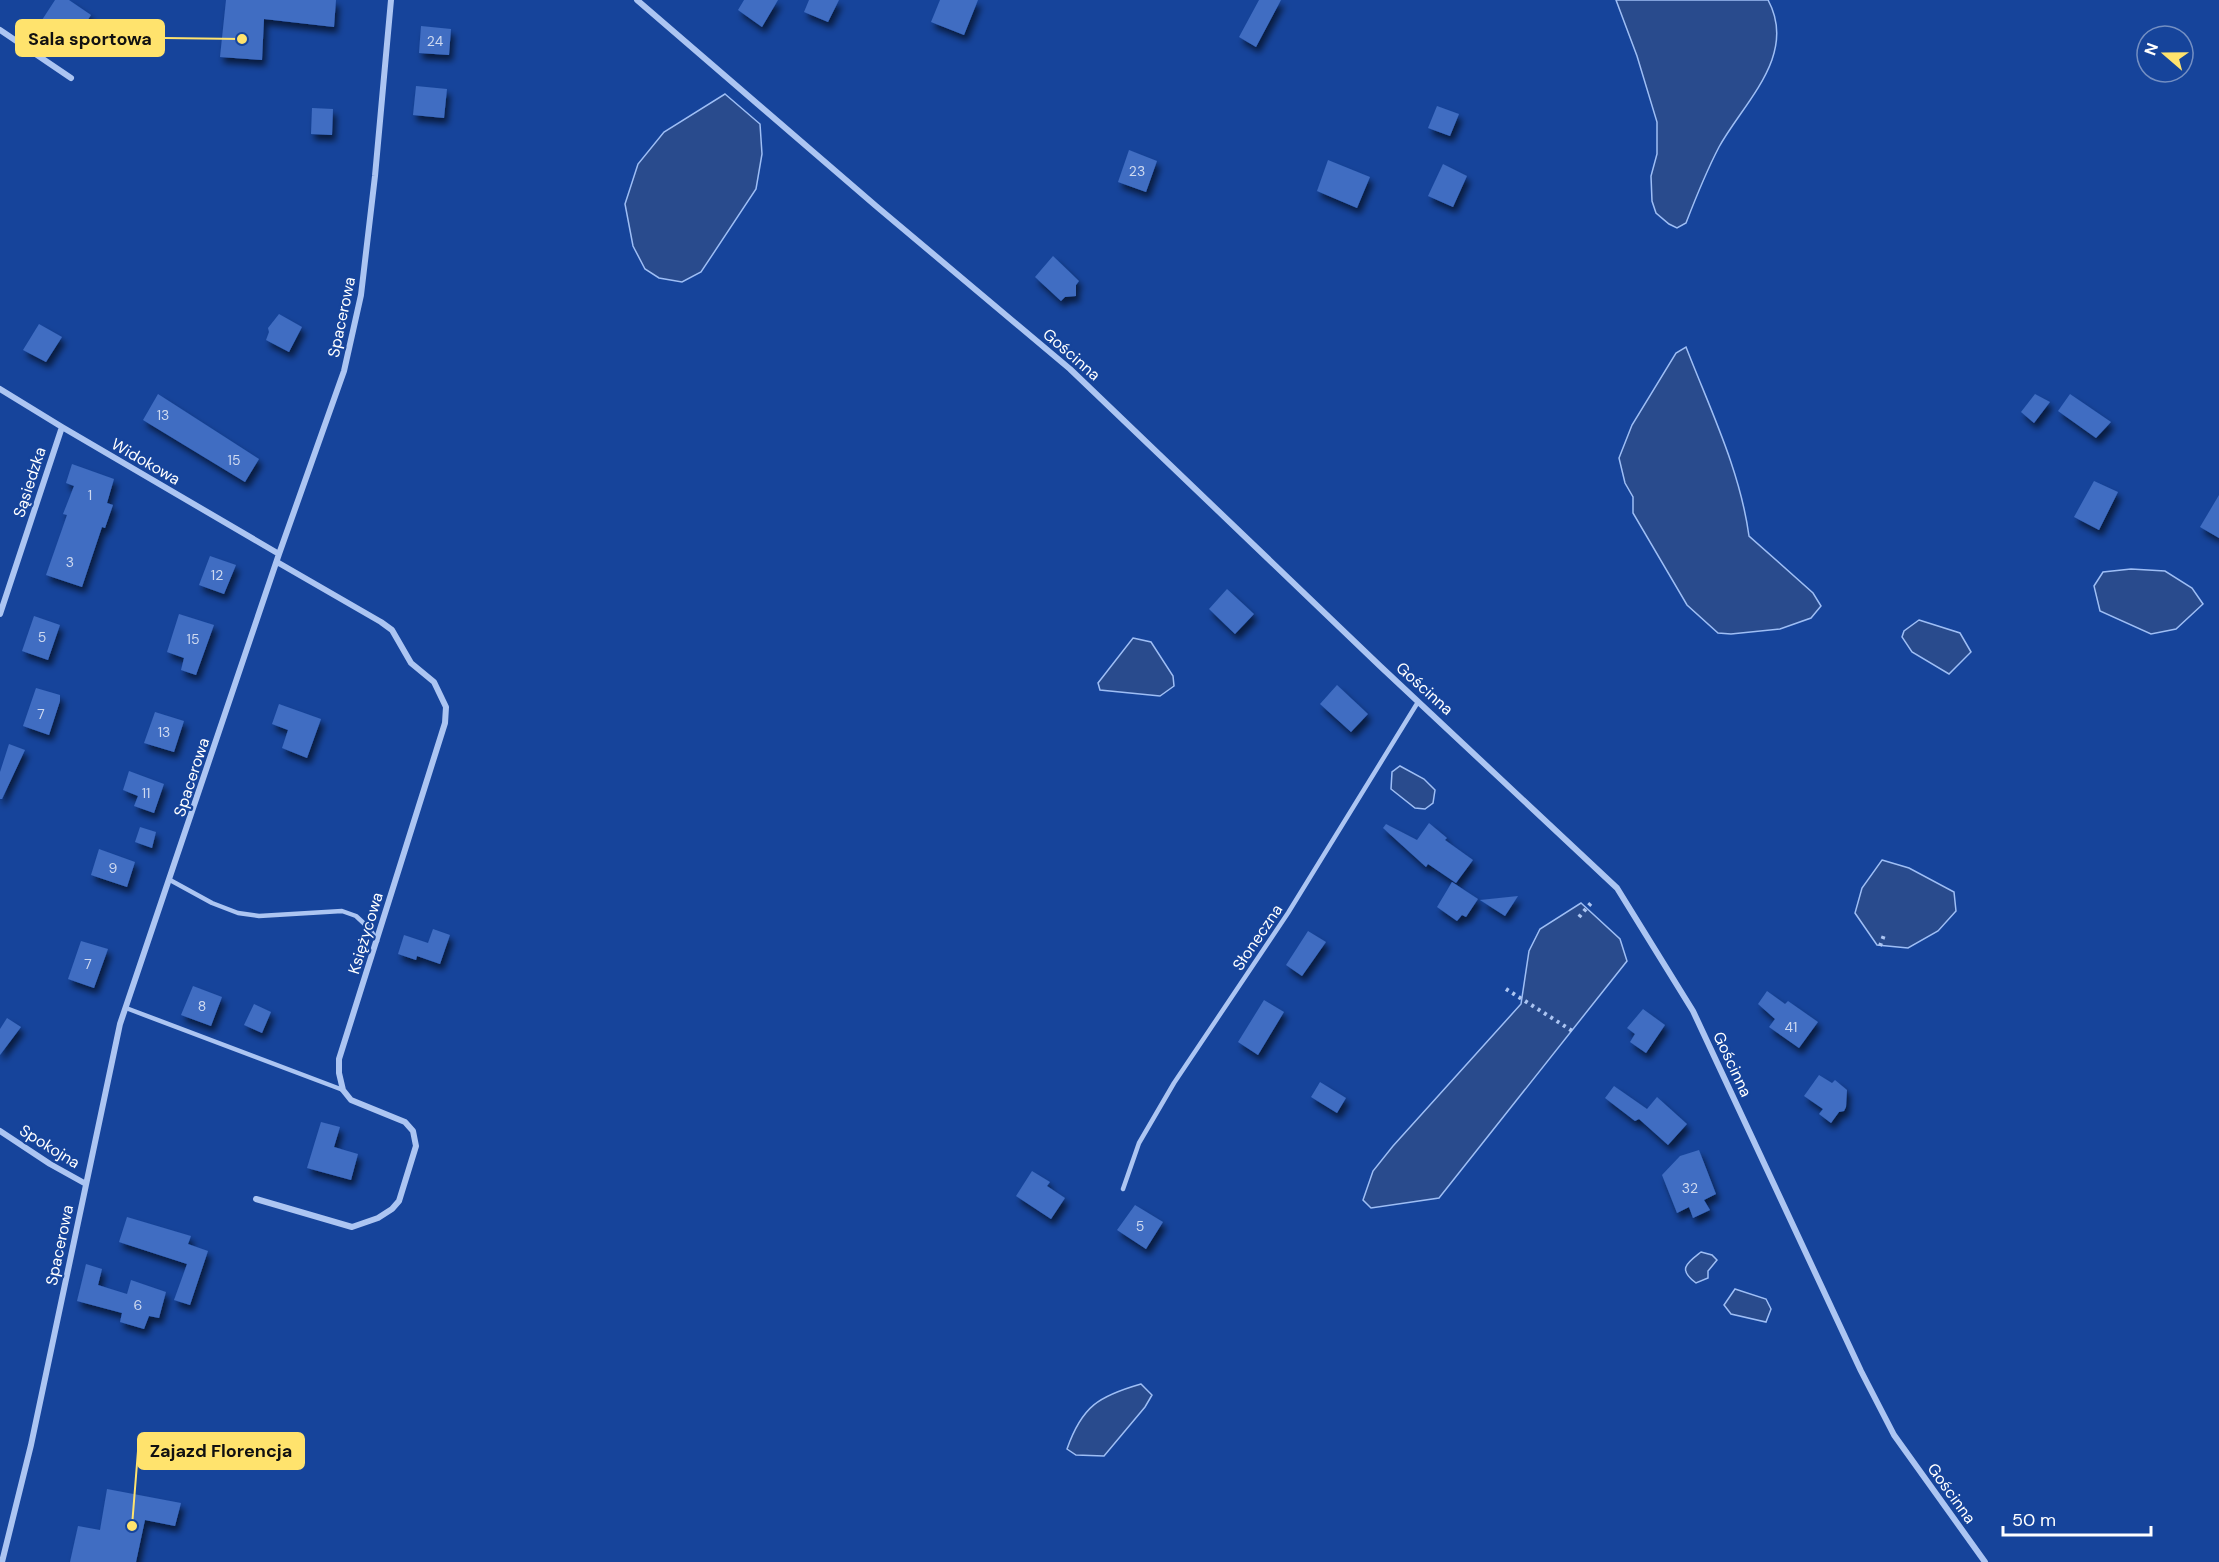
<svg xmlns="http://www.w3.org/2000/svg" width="2219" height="1562" viewBox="0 0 2219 1562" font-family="'DM Sans',sans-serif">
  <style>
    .water { fill: #294b8d; stroke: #9ebef5; stroke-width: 1.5 }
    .building { fill: #3f6dc2; filter: url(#shadow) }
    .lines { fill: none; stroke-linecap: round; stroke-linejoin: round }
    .path { stroke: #acc5f2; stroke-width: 4; stroke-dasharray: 3 4.5; stroke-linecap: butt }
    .lane { stroke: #acc5f2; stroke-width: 4.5 }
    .street { stroke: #acc5f2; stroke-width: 6 }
    .labels { text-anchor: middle; stroke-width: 4.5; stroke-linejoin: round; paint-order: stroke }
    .number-label { font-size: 14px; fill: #cfdaf0 }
    .street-label { font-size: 16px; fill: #fff; stroke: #16449b }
    .leader { fill: none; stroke: #ffe36d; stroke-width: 2 }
    .callout-dot { fill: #ffe36d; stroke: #16449b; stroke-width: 2 }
    .callout { fill: #ffe36d; stroke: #ffe36d; stroke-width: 2 }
    .callout-label { font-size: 18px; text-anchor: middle; font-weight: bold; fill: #111 }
  </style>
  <defs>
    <filter id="shadow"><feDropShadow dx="3.5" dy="6" stdDeviation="3" flood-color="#0009"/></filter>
  </defs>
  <rect width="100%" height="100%" fill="#16449b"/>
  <path class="water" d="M1616 0H1768C1798 55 1744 102 1719 147 1706 172 1696 197 1686 223L1677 228 1669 224 1656 213 1652 201 1651 176 1657 154V122L1637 56Z
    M725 94 760 124 762 154 756 189 701 272 682 282 659 278 645 269 633 246 625 204 638 164 664 132Z
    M1686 347C1710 409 1740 470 1749 536L1813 593 1821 606 1811 618 1780 629 1731 634 1718 633 1687 605 1633 513V497L1625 483 1619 458 1632 425 1676 353Z
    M2131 569 2165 571 2192 588 2203 604 2176 629 2151 634 2100 611 2094 586 2103 572Z
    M1919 620 1960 633 1971 652 1949 674 1912 652 1902 637 1904 631Z
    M1133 638 1151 642 1173 676 1174 686 1160 696 1100 690 1098 683Z
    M1400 766 1424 779 1435 790 1433 803 1425 809 1415 808 1391 789 1392 772Z
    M1882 860 1909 868 1954 892 1956 911 1938 931 1908 948 1877 945 1855 913 1862 888Z
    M1581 903 1620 939 1627 961 1439 1198 1371 1208 1363 1200 1373 1171 1393 1146 1521 1004 1529 951 1540 929Z
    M1701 1252 1712 1255 1717 1260 1708 1271V1278L1696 1283C1677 1269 1687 1263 1701 1252Z
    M1735 1289 1766 1299 1771 1309 1766 1322 1731 1314 1724 1305Z
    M1141 1384 1152 1395 1145 1407 1104 1456 1076 1455 1067 1449C1082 1406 1099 1396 1141 1384Z"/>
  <path class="building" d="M55 0H69L91 15 74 41 42 20Z
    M226 0H336L334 27 264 19 262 60 220 57Z
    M744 0H778L762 27 738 10Z
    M809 0H839L828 22 804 12Z
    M940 0H978L964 35 931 22Z
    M1259 0H1281L1256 47 1239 37Z
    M421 26 451 29 449 55 419 53Z
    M416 86 447 89 444 118 413 115Z
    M1437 106 1459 114 1450 136 1428 128Z
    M312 108 333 109 332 135 311 134Z
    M1129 150 1157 161 1146 192 1118 182Z
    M1328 160 1370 177 1357 208 1317 191Z
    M1443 164 1467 176 1453 207 1428 196Z
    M1053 256 1079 281 1076 285V296L1065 297 1061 301 1035 277Z
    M279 314 302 327 289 352 266 340 269 332 268 328Z
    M39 324 62 337 46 362 23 350Z
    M158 394 259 459 245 482 143 420Z
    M2035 394 2050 402 2034 423 2021 412Z
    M2070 394 2111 422 2096 438 2058 411Z
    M72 464 114 479 107 503 113 505 105 528 102 527 82 587 46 575 67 515 63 514 74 486 66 483Z
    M2094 481 2118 492 2099 530 2074 517Z
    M2219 495V538L2200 527Z
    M210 556 236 565 224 594 199 585Z
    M1227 589 1254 614 1235 634 1209 609Z
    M179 614 214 625 196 675 181 670 184 658 167 652Z
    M34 616 60 625 48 660 22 651Z
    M1337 685 1368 714 1351 732 1320 704Z
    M36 688 60 695V701L49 735 23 726Z
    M279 704 321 719 307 758 282 748 288 730 272 724Z
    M155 712 184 721 174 752 144 743Z
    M9 744 25 750 2 799H0V772Z
    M129 771 164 784 154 813 134 806 138 796 123 790Z
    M1429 823 1447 838 1445 840 1473 860 1456 883 1428 864 1426 867 1383 828 1386 824 1417 840Z
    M140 827 156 832 152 848 135 842Z
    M99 849 135 862 127 887 91 875Z
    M1452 882 1478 899 1466 917 1462 915 1457 921 1437 907Z
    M1518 896 1505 916 1480 900Z
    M433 929 450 935 440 964 417 956 416 960 398 954 404 935 428 943Z
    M1308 931 1326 942 1302 976 1286 965Z
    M81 941 108 949 94 988 68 979Z
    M193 986 222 997 211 1026 181 1015Z
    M1767 991 1785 1004 1788 1001 1818 1022 1799 1048 1769 1027 1775 1019 1758 1004Z
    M1264 1000 1284 1012 1258 1055 1238 1042Z
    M254 1004 271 1012 262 1033 244 1025Z
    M1643 1009 1665 1025 1646 1053 1630 1042 1635 1034 1627 1028Z
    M7 1018 21 1027 0 1055V1029Z
    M1819 1075 1832 1083 1835 1080 1847 1090 1846 1107 1844 1111 1839 1112 1831 1123 1819 1114 1823 1109 1804 1096Z
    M1320 1082 1346 1098 1337 1113 1311 1097Z
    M1614 1086 1647 1109 1657 1097 1687 1124 1668 1145 1639 1119 1635 1121 1605 1098Z
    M321 1122 340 1127 334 1147 358 1154 351 1180 307 1168Z
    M1699 1150 1716 1194 1704 1200 1710 1210 1693 1218 1689 1207 1677 1213 1662 1175 1680 1156Z
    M1032 1171 1050 1182 1047 1186 1065 1198 1051 1219 1016 1196Z
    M1135 1205 1163 1222 1146 1249 1117 1230Z
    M127 1217 191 1236 188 1244 208 1251 190 1305 174 1300 187 1264 119 1242Z
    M86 1264 102 1269 98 1285 127 1294 131 1280 166 1292 159 1318 149 1316 144 1329 120 1322 122 1313 77 1301Z
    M107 1489 181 1503 175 1526 145 1520 136 1562H70L78 1526 100 1530Z"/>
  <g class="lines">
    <path class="path" d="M1579 917 1591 903
      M1880 946 1884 935
      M1506 989 1574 1032"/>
    <path class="lane" d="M170 880 212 903 238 913 259 916 342 911 356 916 370 929 377 941
      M126 1008 343 1090
      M1123 1189 1139 1143 1174 1083 1288 913 1418 702"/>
    <path class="street" d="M637 0 876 206 1070 369 1380 666 1617 888 1693 1011 1861 1371 1894 1435 1985 1562
      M0 30 71 78
      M0 389 62 427 279 554
      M0 614 62 427
      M0 1131 50 1164 86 1184
      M256 1199 352 1227 378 1218 392 1209 399 1201 416 1146 413 1131 405 1122 351 1100 343 1090 339 1073V1059L445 723 446 707 434 682 411 663 392 630 381 622 277 562
      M2 1562 31 1445 120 1024 279 554 344 371 361 295 375 176 391 0"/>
  </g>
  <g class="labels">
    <g class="number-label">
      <text x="435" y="46">24</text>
      <text x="1137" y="176">23</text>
      <text x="163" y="420">13</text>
      <text x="234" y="465">15</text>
      <text x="90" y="500">1</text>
      <text x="70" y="567">3</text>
      <text x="217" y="580">12</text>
      <text x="42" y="642">5</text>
      <text x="193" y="644">15</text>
      <text x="41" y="719">7</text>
      <text x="164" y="737">13</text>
      <text x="146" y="798">11</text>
      <text x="113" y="873">9</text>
      <text x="88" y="969">7</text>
      <text x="202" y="1011">8</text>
      <text x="1791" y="1032">41</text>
      <text x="1690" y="1193">32</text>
      <text x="1140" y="1231">5</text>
      <text x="138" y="1310">6</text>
    </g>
    <g class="street-label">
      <text transform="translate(341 317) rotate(-78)" y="6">Spacerowa</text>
      <text transform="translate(1072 354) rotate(41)" y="6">Gościnna</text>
      <text transform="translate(146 461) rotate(30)" y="6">Widokowa</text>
      <text transform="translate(29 482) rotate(-72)" y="6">Sąsiedzka</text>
      <text transform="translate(1425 688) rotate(42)" y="6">Gościnna</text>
      <text transform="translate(191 777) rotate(-72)" y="6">Spacerowa</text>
      <text transform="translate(365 933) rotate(-73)" y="6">Księżycowa</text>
      <text transform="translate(1257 937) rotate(-56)" y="6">Słoneczna</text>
      <text transform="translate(1733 1064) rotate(65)" y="6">Gościnna</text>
      <text transform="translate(50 1146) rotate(32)" y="6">Spokojna</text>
      <text transform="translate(59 1245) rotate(-78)" y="6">Spacerowa</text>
      <text transform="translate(1952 1493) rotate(54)" y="6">Gościnna</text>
    </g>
  </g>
  <path class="leader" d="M242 39L164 38M132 1526L138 1451"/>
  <g class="callout-dot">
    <circle cx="242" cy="39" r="6"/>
    <circle cx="132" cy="1526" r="6"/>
  </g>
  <g class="callout">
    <rect x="16" y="20" width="148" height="36" rx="6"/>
    <rect x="138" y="1433" width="166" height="36" rx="6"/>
  </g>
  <g class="callout-label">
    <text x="90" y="45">Sala sportowa</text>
    <text x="221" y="1457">Zajazd Florencja</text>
  </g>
  <g transform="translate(2165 54) rotate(290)"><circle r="28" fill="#16449b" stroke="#738fc3" stroke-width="1.5"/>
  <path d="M0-4.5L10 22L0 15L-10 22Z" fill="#ffe36d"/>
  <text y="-9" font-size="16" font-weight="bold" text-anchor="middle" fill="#ffffff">N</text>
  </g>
  <path d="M2003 1526v9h148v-9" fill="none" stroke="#ffffff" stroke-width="3"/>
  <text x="2012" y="1526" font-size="18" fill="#ffffff" stroke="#16449b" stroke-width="4.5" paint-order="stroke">50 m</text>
</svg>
